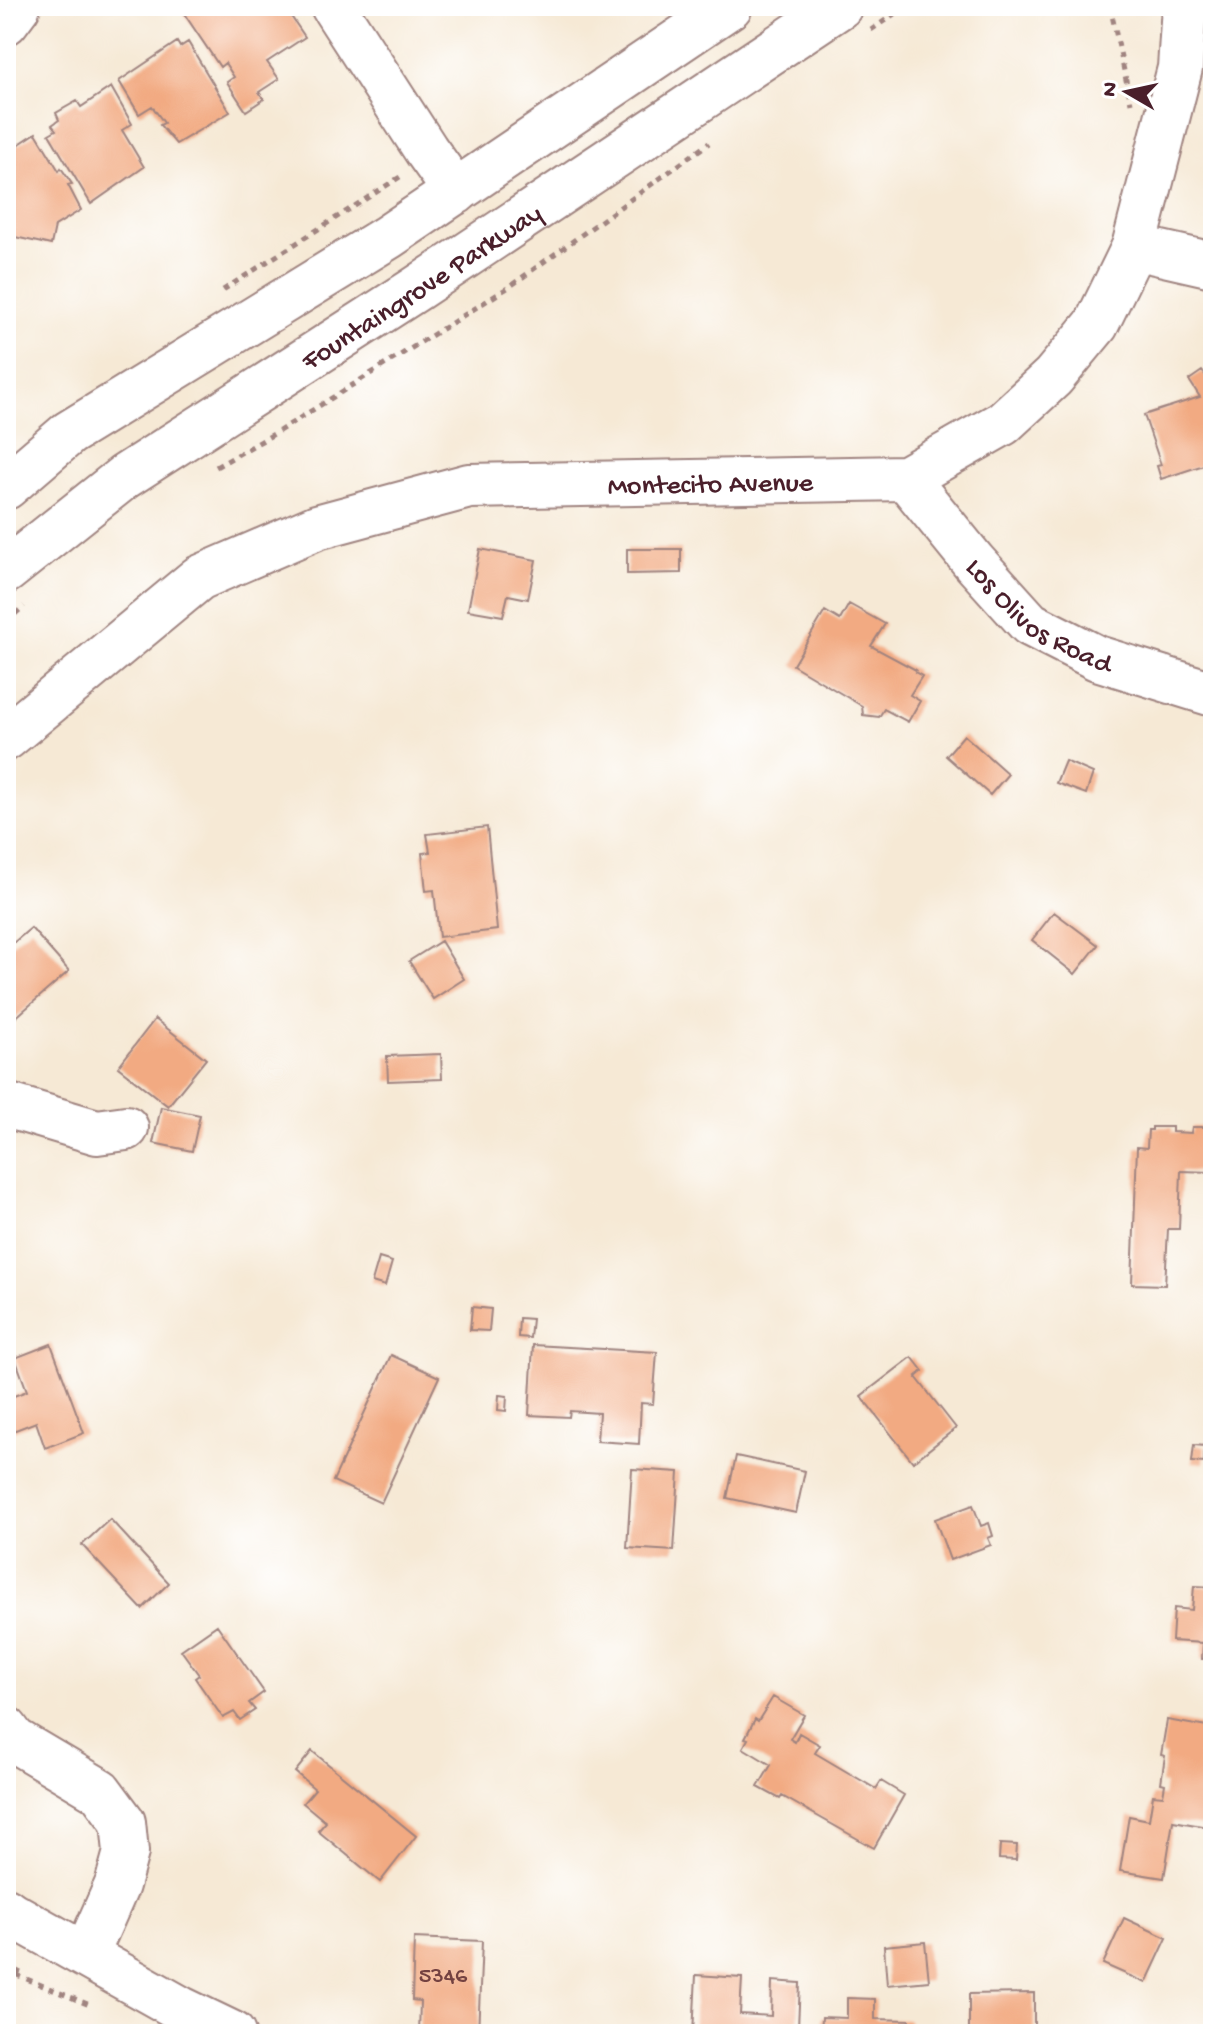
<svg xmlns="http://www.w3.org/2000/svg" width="1219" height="2040" viewBox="0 0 1219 2040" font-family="'Gochi Hand',sans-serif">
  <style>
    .building { fill: #f2aa82 }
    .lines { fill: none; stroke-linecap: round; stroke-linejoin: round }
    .minor-casing { stroke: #a08480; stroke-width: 48 }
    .major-casing { stroke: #a08480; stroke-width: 48 }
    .path { stroke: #a08480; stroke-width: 5; stroke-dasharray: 6 6; stroke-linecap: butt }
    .minor { stroke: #fff; stroke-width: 44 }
    .major { stroke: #fff; stroke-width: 44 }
    .labels { text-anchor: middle; stroke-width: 7; stroke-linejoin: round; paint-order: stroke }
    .number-label { font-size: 24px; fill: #744241 }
    .street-label { font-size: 28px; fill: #4a1f2b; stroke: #fff }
  </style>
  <rect width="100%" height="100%" fill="#fff"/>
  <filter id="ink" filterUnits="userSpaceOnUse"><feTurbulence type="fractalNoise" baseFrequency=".0125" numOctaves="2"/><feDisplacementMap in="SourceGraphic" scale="16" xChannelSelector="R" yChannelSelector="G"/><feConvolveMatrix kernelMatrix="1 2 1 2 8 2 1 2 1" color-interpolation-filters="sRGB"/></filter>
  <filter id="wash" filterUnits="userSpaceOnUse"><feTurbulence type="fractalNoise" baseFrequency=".006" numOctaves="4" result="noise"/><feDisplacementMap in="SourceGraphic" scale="32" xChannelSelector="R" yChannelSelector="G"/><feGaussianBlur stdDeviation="1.8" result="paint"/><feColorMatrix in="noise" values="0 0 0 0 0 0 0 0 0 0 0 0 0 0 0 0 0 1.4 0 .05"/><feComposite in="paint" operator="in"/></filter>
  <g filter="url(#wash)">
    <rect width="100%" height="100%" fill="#f6e9d5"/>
    <g id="blocks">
      <path class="building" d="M186 6H284L305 37 267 62 279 79 259 92 264 99 246 111 227 82 234 77 225 63 220 67 181 9Z
        M177 42 180 47 188 42 230 112 176 144 160 125 164 123 152 106 139 114 119 81Z
        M111 87 132 124 122 130 144 167 91 204 49 134 56 130 52 125 59 120 56 113 77 101 81 107Z
        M36 133 59 171 61 168 72 184 68 185 81 210 55 226 51 245 6 235V153Z
        M1202 371 1206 376 1213 371V462L1161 479 1157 466 1161 465 1144 415 1200 397 1189 380Z
        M480 549 536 560 528 599 508 595 503 616 468 610Z
        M627 549H681V573L627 574Z
        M849 604 885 624 871 646 916 670 915 672 922 676 910 695 920 701 908 722 884 709 879 717 863 715 862 706 793 665 825 611 840 620Z
        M964 735 1008 774 990 795 946 756Z
        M1065 761 1093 773 1086 794 1056 783Z
        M487 827 497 930 439 937 434 890 426 891 422 853 430 852 427 834Z
        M1054 912 1098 945 1075 974 1032 940Z
        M31 928 69 971 6 1026V970L9 967 6 964V949Z
        M441 941 464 979 433 999 409 961Z
        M155 1019 206 1059 168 1106 118 1067Z
        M441 1054 442 1079 388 1081 387 1056Z
        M161 1107 200 1115 192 1151 153 1143Z
        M1152 1127H1172V1132L1191 1133 1192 1127H1213V1172L1181 1171 1179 1229H1168L1165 1285 1132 1284 1137 1147 1147 1148 1148 1130H1152Z
        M379 1258 392 1262 385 1286 372 1282Z
        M472 1307 491 1309 489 1331 470 1330Z
        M519 1318 532 1319 530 1338 518 1337Z
        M51 1344 84 1433 45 1448 36 1422 13 1431 6 1411V1399L27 1391 15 1358Z
        M533 1345 657 1352 653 1404 641 1403 639 1444 597 1441 599 1413 570 1411 569 1417 529 1415Z
        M391 1355 439 1377 381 1503 333 1481Z
        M912 1357 923 1371 916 1377 956 1428 913 1462 861 1396Z
        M499 1395 507 1396 506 1411 498 1410Z
        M1194 1445 1205 1446 1204 1463 1192 1462Z
        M736 1456 805 1471 796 1513 727 1498Z
        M632 1469 679 1472 674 1551 627 1548Z
        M973 1505 981 1526 989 1523 993 1536 988 1538 991 1545 950 1560 935 1519Z
        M110 1519 169 1583 142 1609 82 1545Z
        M1194 1586 1213 1587V1659H1202L1203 1643 1172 1641 1174 1608 1192 1610Z
        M217 1625 264 1692 249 1703 255 1710 240 1720 234 1712 223 1718 195 1678 199 1675 181 1650Z
        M773 1697 804 1715 790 1739 795 1742 799 1733 820 1745 815 1753 876 1789 881 1781 904 1795 874 1848 782 1796 780 1799 758 1787 771 1765 743 1748 748 1739 745 1738 755 1719 758 1721Z
        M1167 1720 1213 1728V1828L1173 1821 1164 1878 1120 1871 1129 1816 1149 1820 1153 1795 1163 1796 1165 1784 1161 1783 1165 1756 1161 1755Z
        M312 1751 416 1836 380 1882 318 1831 326 1822 303 1803 315 1789 295 1772Z
        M1000 1844 1017 1845 1016 1860 999 1859Z
        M1124 1918 1167 1938 1146 1983 1103 1964Z
        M414 1938 482 1941 478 2034H419L420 2001 412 2000Z
        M925 1942 929 1981 887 1985 884 1946Z
        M696 1975 742 1978 740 2014 771 2016 772 1981 800 1983 798 2027H793V2034H693Z
        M1034 1993V2034H969V1994Z
        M847 1998 875 1999V2019L909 2020 908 2034H821L822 2017 847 2018Z"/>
    </g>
  </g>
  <g filter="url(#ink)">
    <use href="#blocks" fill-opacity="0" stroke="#a08480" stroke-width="2"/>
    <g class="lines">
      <defs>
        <g id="minor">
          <path d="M333 6 426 150 456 192"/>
          <path d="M6 22 18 6"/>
          <path d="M1134 247 1213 265"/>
          <path id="s1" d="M906 478 974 562 1030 624 1097 658 1213 694"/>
          <path id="s2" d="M6 738 199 578 317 527 469 486 906 478 1003 423 1053 377 1096 325 1134 247 1180 68 1184 6"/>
          <path d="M6 1105 97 1132 126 1128"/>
          <path d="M6 1729 14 1740 100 1791 123 1822 126 1852 117 1885 86 1955"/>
          <path d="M6 1911 181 2009 233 2034"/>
        </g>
        <g id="major">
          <path d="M6 487 69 433 388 237 730 6"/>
          <path id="s3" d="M6 571 124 477 416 289 840 6"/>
          <path d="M6 1910 8 1913"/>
        </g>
      </defs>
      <use href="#minor" class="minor-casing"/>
      <use href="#major" class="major-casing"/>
      <path class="path" d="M1110 6 1131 103
        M871 30 906 6
        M223 290 400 177
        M216 467 279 431 509 287 709 143
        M6 622 24 606
        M6 1967 17 1975 92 2006
        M17 1975 21 1967"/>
      <use href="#minor" class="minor"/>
      <use href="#major" class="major"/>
    </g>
  </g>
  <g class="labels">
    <g class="number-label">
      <text x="443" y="1982">5346</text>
    </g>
    <g class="street-label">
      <text dy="10" stroke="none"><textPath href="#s3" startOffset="504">Fountaingrove Parkway</textPath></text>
      <text dy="10" stroke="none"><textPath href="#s2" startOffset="778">Montecito Avenue</textPath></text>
      <text dy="10" stroke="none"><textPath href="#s1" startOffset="194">Los Olivos Road</textPath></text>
    </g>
  </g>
  <rect width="1219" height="2040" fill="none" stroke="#fff" stroke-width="32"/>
  <g transform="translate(1127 92) rotate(279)" stroke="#ffffff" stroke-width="6" paint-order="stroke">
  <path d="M0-6L14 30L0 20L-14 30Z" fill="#4a1f2b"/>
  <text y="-12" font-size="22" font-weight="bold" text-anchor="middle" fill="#4a1f2b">N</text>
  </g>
</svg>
